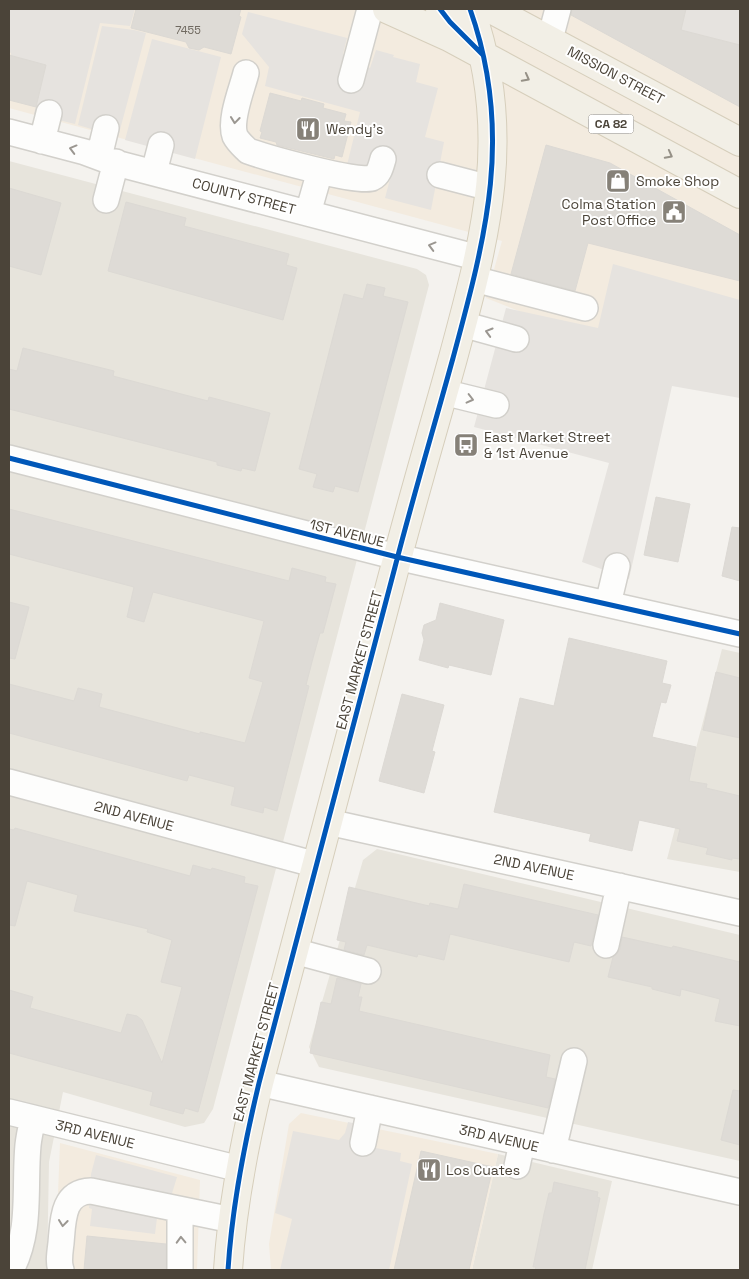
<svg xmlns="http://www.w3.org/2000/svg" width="749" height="1279" viewBox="0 0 749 1279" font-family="'Space Grotesk',sans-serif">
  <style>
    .residential { fill: #e7e4dc }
    .commercial { fill: #f3ebdf }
    .parking { fill: #e6e3df }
    .building { fill: #dedbd6; stroke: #dcd9d4 }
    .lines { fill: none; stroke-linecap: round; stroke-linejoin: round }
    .minor-casing { stroke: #d2d0cb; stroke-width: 28 }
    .major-casing { stroke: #d6cebb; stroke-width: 30 }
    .minor { stroke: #fdfdfc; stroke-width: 25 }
    .major { stroke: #f2efe6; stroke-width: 28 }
    .cycleway-casing { stroke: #fff; stroke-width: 8 }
    .cycleway { stroke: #0057b8; stroke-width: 5 }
    .oneway { stroke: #969187 }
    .oneway2 { stroke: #9b9791 }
    .labels { text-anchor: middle; stroke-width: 4; stroke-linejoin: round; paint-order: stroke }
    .number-label { font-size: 11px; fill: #706a61 }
    .shield { fill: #fff; stroke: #817c74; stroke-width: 1 }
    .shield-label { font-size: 12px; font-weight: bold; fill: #4b4439 }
    .street-label { font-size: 14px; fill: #4b4439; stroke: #fff }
    .poi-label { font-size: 14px; fill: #4b4439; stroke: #fff; text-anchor: start }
  </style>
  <rect width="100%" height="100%" fill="#f4f2ee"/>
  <path class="residential" d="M9 161 417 269 426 275 429 285 213 1109 204 1123 185 1127 63 1092 49 1162 47 1270H9Z
    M722 649 740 653V872L667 859Z
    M377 849 740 935V1161L319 1067 309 1047 363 860Z
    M498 1154 612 1181 592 1270H472Z"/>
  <path class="commercial" d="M9 9H740V398L486 298 502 241 9 108Z
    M301 1113 498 1154 472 1270H271L269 1244 289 1124Z
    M60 1143 200 1180 197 1270H55Z"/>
  <path class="parking" d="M9 9H135L130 26 100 23 75 124 34 114 46 65 11 56V53L9 52Z
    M686 9H740V45L681 30Z
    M248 12 347 38 343 54 370 68 376 50 394 55 393 57 420 64 416 82 438 88 425 137 444 142 431 210 385 198 390 179 378 173 347 165 360 112 265 86 269 67 242 34Z
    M102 26 134 30 146 33 118 137 78 125Z
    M152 39 221 57 195 159 125 140Z
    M613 264 740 300V398L672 386 629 579 582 562 609 463 474 427 506 308 598 328Z
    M348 1122 373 1127 372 1144 376 1148 401 1153 400 1161 412 1164 389 1270H280L292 1219 275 1213 293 1131 339 1140 345 1133Z
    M96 1155 177 1177 165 1216 157 1218 155 1234 90 1226 92 1209 89 1208 91 1174Z"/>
  <path class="building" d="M136 9H241L239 16 241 17 231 54 204 47 199 50 189 48 186 42 131 28Z
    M572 9H686L681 30 740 45V107L571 15Z
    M9 55 46 65 36 107 9 100Z
    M270 93 301 101 302 98 324 104 323 108 346 114 344 121 351 122 342 157 335 155 334 159 277 145 276 142 260 138 262 132 260 131Z
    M546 145 610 163 740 235V281L588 243 575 291 511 274Z
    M9 188 61 203 41 275 9 266Z
    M126 202 186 218 184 226 289 254 286 265 297 268 283 320 108 271Z
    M367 284 385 288 383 296 408 302 358 492 335 486 333 492 313 487 317 474 299 469 344 294 363 299Z
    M23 348 114 371 113 376 208 401 209 397 270 413 255 471 242 468 241 471 217 465V462L9 409V369L17 371Z
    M656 497 690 504 678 562 644 555Z
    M9 509 289 581 292 568 326 577 325 582 336 584 323 633H320L313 658 306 685 309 686 277 811 264 807 263 813 231 805 235 787 189 775 187 781 9 733V684L74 701 78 688 102 694 99 707 200 734V732L245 743 263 682 249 678 264 621 153 592 144 622 127 617 134 587 9 554Z
    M732 527 740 528V581L722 576Z
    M9 602 29 607 15 659 9 658Z
    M440 603 504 620 491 675 449 665 448 668 419 660 424 640 422 633 424 625 436 620Z
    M569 638 667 661 662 683 671 685 666 703 661 702 652 737 696 747 689 781 707 784 706 788 740 796V859L732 858V860L706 854 708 848 677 841 680 829 639 820 632 851 589 841 591 834 494 812 520 698 554 706Z
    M716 672 740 678V738L703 730Z
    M402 694 444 705 432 751 435 752 424 793 379 781Z
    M15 828 190 876 193 865 211 870 212 868 245 877 244 883 258 886 198 1112 185 1108 183 1114 150 1105 153 1092 9 1053V990L33 997 30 1008 121 1033 127 1014 137 1016 142 1020 162 1063 182 987 161 982 172 940 147 932 148 929 74 911 78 895 27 881 15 926 9 925V829L14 830Z
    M464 884 598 915 591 946 574 942 569 962 450 934 444 960 418 954 417 957 367 945 364 955 344 950 346 942 337 940 349 887 429 906 430 903 458 909Z
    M622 937 672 948 673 946 740 962V1026L715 1021 720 999 681 989 680 996 652 989V987L608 977 613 957 617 954 620 949Z
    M337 978 361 984 358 997H362L359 1011 550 1055 546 1077 555 1079 548 1108 310 1053 321 1002 331 1004Z
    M733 1090 740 1091V1145L721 1140Z
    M421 1151 493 1167 469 1270H394Z
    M554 1182 598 1192 597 1197 600 1198 585 1270H535L536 1267H533L544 1214 549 1193H552Z
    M87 1236 166 1244V1270H84Z"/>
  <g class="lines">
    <defs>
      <path id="minor" d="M550 39 558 9
        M246 73C242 89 229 120 235 136 238 142 243 146 248 151 265 157 359 184 372 178 379 175 381 166 383 159
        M351 80 370 9
        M9 132 85 152 112 162 479 258
        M42 141 49 113
        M99 157 106 128
        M154 172 161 145
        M440 175 490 188
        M106 200 116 162
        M308 213 320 171
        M474 279 585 308
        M462 324 516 339
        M443 392 496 405
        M9 458 397 557 740 634
        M608 604 617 566
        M9 782 317 865
        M328 822 740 913
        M606 945 619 886
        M294 951 368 971
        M259 1083 740 1192
        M9 1112 240 1169
        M363 1143 370 1108
        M553 1150 574 1061
        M517 1166 522 1143
        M180 1210V1270
        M11 1270C32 1230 24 1188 28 1145 29 1136 31 1127 33 1118
        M61 1270C58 1262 60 1252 61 1243 63 1221 62 1192 91 1191L232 1220"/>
      <path id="major" d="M387 9 449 37 740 194
        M440 9 467 40
        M491 9 740 142
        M228 1270C232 1207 244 1145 259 1083 304 911 350 739 395 567 413 497 434 427 453 358 486 236 514 133 470 9"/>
    </defs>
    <use href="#minor" class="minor-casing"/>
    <use href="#major" class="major-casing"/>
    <use href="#minor" class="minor"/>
    <use href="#major" class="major"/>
    <defs>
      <path id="cycleway" d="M440 9 450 22 483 55
        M9 458 397 557 740 634
        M228 1270C232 1207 244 1145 259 1083 304 911 350 739 395 567 413 497 434 427 453 358 486 236 514 133 470 9"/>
    </defs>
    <use href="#cycleway" class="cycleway-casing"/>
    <use href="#cycleway" class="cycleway"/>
  </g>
  <defs><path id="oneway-chevron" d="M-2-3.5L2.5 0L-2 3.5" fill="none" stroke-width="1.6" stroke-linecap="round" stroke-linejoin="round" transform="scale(1.25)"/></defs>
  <g class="oneway">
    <use href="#oneway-chevron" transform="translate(526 78) rotate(28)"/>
    <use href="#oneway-chevron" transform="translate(669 155) rotate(28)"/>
  </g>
  <g class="oneway2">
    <use href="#oneway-chevron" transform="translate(235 120) rotate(96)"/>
    <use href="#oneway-chevron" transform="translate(73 149) rotate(-165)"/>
    <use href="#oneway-chevron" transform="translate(432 246) rotate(-165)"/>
    <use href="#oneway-chevron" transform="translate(489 332) rotate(-164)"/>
    <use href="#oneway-chevron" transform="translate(470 399) rotate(14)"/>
    <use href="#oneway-chevron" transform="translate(63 1223) rotate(97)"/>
    <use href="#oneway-chevron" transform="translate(181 1240) rotate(-92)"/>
  </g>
  <defs>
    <symbol id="restaurant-square" viewBox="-11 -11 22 22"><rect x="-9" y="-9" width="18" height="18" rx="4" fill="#868178" stroke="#fff"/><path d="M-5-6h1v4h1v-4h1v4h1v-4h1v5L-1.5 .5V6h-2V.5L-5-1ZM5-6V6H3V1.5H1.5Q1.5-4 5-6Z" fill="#fff"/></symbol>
    <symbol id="shop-square" viewBox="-11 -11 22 22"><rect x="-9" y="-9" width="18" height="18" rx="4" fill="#868178" stroke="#fff"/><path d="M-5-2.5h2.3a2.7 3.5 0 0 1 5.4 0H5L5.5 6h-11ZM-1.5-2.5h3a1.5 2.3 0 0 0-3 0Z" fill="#fff"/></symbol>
    <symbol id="civic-square" viewBox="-11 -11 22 22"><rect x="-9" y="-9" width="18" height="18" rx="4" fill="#868178" stroke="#fff"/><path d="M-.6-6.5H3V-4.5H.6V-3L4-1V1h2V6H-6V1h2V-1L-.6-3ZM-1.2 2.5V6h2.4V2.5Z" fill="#fff"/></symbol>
    <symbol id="bus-square" viewBox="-11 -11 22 22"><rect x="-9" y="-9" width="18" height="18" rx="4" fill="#868178" stroke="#fff"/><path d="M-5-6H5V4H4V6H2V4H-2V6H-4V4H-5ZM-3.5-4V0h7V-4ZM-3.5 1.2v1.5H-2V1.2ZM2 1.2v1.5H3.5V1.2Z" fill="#fff"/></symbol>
  </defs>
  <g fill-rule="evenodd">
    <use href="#restaurant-square" x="294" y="115" width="28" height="28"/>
    <use href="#shop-square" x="604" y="167" width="28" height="28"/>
    <use href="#civic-square" x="660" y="198" width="28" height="28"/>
    <use href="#bus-square" x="452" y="431" width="28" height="28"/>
    <use href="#restaurant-square" x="415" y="1156" width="28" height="28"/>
  </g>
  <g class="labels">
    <g class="number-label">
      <text x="188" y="34">7455</text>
    </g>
    <rect class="shield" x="588.5" y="114.5" width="45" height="19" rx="4"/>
    <g class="shield-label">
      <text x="611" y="128">CA 82</text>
    </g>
    <g class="street-label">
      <text transform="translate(616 75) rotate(28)" y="5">MISSION STREET</text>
      <text transform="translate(244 196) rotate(15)" y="5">COUNTY STREET</text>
      <text transform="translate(347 533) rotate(14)" y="5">1ST AVENUE</text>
      <text transform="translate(359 660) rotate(-75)" y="5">EAST MARKET STREET</text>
      <text transform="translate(134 816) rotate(15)" y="5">2ND AVENUE</text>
      <text transform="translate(534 867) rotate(12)" y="5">2ND AVENUE</text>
      <text transform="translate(256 1052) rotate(-75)" y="5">EAST MARKET STREET</text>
      <text transform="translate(95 1134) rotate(14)" y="5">3RD AVENUE</text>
      <text transform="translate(499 1138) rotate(13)" y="5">3RD AVENUE</text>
    </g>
    <g class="poi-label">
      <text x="326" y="134">Wendy's</text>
      <text x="636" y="186">Smoke Shop</text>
      <text x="656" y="209" text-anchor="end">Colma Station<tspan x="656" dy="16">Post Office</tspan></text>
      <text x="484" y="442">East Market Street<tspan x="484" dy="16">&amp; 1st Avenue</tspan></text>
      <text x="446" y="1175">Los Cuates</text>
    </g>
  </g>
  <rect width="749" height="1279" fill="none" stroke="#4b4439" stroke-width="20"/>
</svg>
